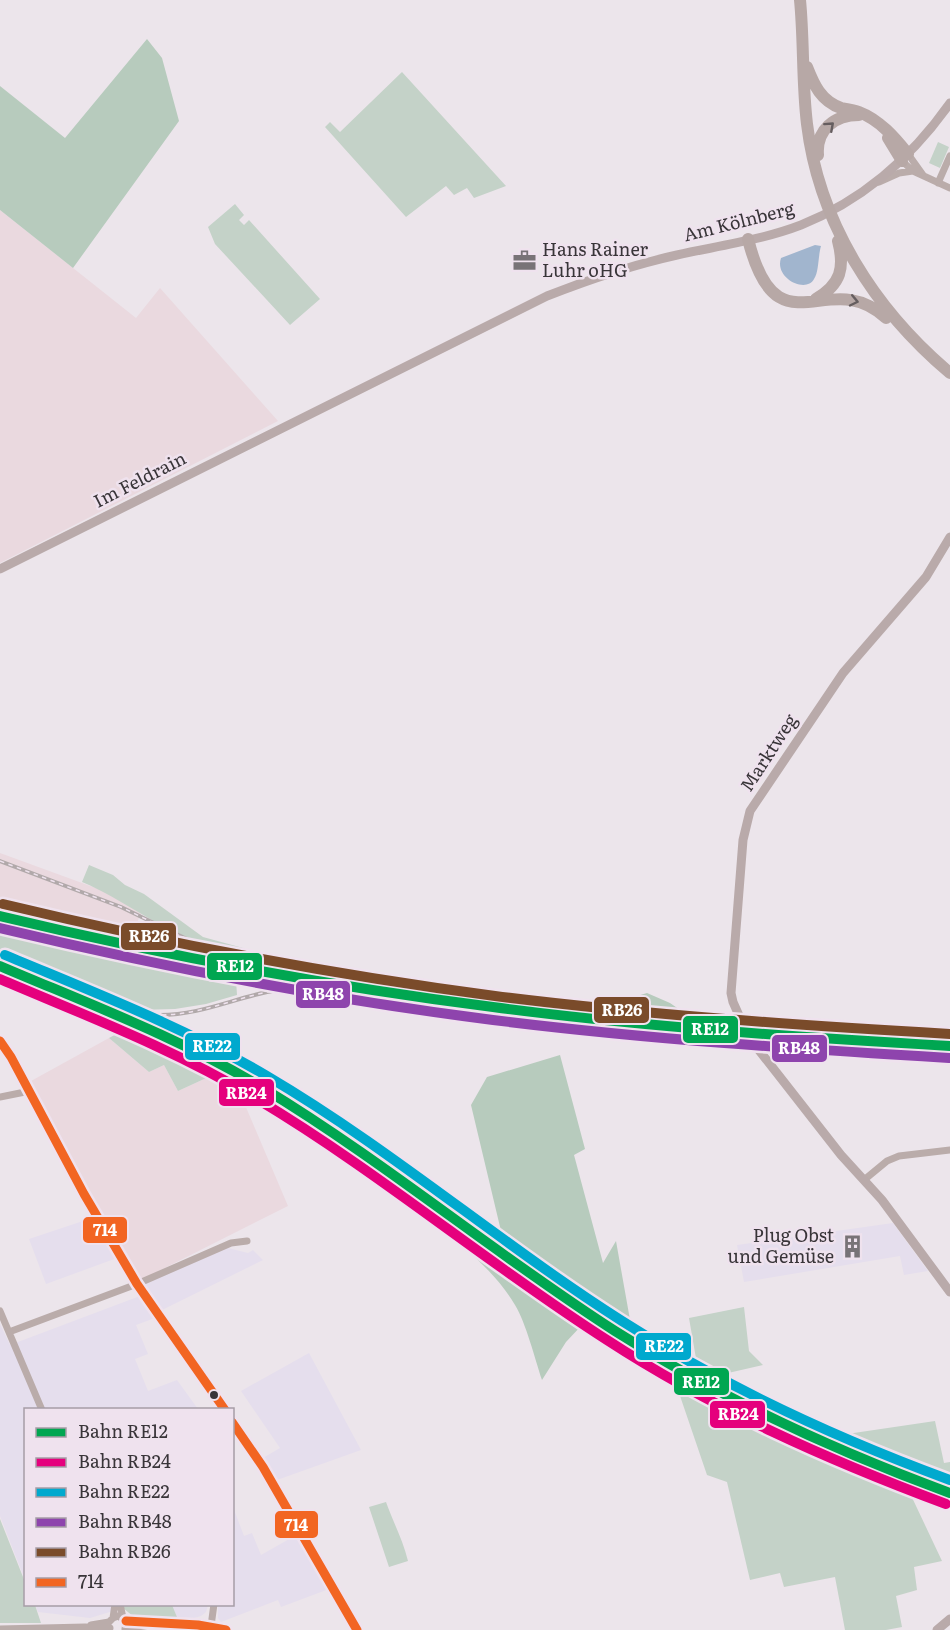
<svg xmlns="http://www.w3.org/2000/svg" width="950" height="1630" viewBox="0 0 950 1630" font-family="Literata,serif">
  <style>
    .commercial { fill: #e5deed }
    .industrial { fill: #ead9df }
    .built { fill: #e4d7e3 }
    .green { fill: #c4d2c8 }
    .forest { fill: #b7cbbd }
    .water { fill: #a1b5ce }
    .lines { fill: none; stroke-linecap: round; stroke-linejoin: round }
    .street { stroke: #baacaa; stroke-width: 7 }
    .secondary { stroke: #b9aaaa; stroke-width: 9 }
    .highway { stroke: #b7a8a6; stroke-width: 12 }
    .rail-casing { stroke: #b1a9aa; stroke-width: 4 }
    .rail { stroke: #efe2ee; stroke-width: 1.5; stroke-dasharray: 4.5; stroke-linecap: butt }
    .bus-1-casing { stroke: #efe2ee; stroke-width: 14 }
    .bus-1 { stroke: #f26522; stroke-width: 9 }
    .rail-1-casing { stroke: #efe2ee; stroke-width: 15 }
    .rail-2-casing { stroke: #efe2ee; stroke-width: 15 }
    .rail-3-casing { stroke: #efe2ee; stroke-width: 15 }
    .rail-4-casing { stroke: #efe2ee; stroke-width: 15 }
    .rail-5-casing { stroke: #efe2ee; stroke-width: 15 }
    .rail-1 { stroke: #00a651; stroke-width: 10 }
    .rail-2 { stroke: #e5007d; stroke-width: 10 }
    .rail-3 { stroke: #00a9ce; stroke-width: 10 }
    .rail-4 { stroke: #8e44ad; stroke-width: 10 }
    .rail-5 { stroke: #7a4b2a; stroke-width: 10 }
    .oneway { stroke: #655d5f }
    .bus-dot { fill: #393539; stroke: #efe2ee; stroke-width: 2 }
    .labels { text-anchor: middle; stroke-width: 5; stroke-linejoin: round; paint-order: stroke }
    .street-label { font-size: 18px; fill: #393539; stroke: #efe2ee }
    .poi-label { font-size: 18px; fill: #393539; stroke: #efe2ee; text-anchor: start }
    .line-badge { stroke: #efe2ee; stroke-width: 2 }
    .badge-label { font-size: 16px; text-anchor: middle; font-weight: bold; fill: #fff }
  </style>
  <rect width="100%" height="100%" fill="#ece5eb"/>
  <path class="commercial" d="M92 1218 117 1258 46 1284 29 1239Z
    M893 1223 928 1271 904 1275 900 1256 744 1282 737 1245Z
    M228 1248 248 1253 253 1250 263 1260 160 1311 144 1288 146 1283Z
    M140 1296 155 1318 136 1325 148 1354 135 1359 148 1391 177 1380 198 1409 26 1410 25 1580 0 1516V1324L10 1345Z
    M309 1353 361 1450 277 1480 263 1458 280 1448 241 1391Z
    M233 1507 244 1536 252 1533 261 1555 298 1534 329 1589 281 1607 278 1600 221 1622 218 1618V1605L232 1604Z
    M35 1605H124L123 1608 90 1618 38 1612Z
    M172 1605H208L206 1612 201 1616 194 1618 177 1617Z"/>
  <path class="industrial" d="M0 210 136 318 160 288 278 421 0 563Z
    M0 853 104 891 141 913 131 937 80 927 0 901Z
    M109 1038 149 1072 164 1065 178 1091 215 1074 237 1086 288 1206 143 1279 136 1277 91 1200 31 1081Z"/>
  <path class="built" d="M321 981 480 1004 479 1012 358 993 320 990Z"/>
  <path class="green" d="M402 72 506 186 474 198 467 188 454 195 446 186 406 217 325 127 330 122 340 132Z
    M938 142 949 147 940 168 929 163Z
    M235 204 244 215 239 220 244 225 249 220 320 299 290 325 215 244 208 227Z
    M89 865 113 875 125 885 144 894 203 937 243 948 242 953C228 951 215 948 201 944 159 929 123 899 82 882Z
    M0 928 236 980 237 995 206 1004 175 1009 137 1010 77 994 0 960Z
    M183 955 247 958 302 968 359 986 255 969Z
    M124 1030 215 1074 178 1091 164 1065 149 1072 109 1038Z
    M744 1307 749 1351 763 1365 715 1376 698 1370 689 1318Z
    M678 1390 794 1447 908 1489 942 1561 914 1567 917 1590 896 1596 902 1627 886 1630H845L835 1577 784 1587 780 1573 750 1580 727 1482 707 1475Z
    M935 1421 944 1463 950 1462V1485L851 1445 844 1442 843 1439V1435L847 1434Z
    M386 1502C393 1522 403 1540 408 1561L389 1567 369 1507Z
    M0 1519 25 1582 26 1604 35 1605 41 1623H0Z
    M124 1605H172L177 1617H134L123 1608Z"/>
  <path class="forest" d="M147 39 162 58 179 121 73 268 0 210V86L65 138Z
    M647 993 670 1003 696 1021 604 1012 598 1008Z
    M560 1055 585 1149 574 1155 603 1263 616 1241 632 1331 612 1325 495 1241 501 1231 471 1105 487 1077Z
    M444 1220 582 1325 566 1342 542 1380C535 1359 526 1323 515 1305 496 1273 466 1248 437 1226Z"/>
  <path class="water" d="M815 245 821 246C818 256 819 272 814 279 806 294 774 278 781 258Z"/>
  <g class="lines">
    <path class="street" d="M908 154 923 175
      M902 161 913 171 950 188
      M879 182 899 173 913 171
      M938 183 950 156
      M0 1097 25 1092 29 1090
      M864 1180 887 1161 899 1156 950 1150
      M0 1311 42 1410
      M9 1332 137 1284 231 1243 247 1241
      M120 1604 123 1618
      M113 1618 115 1604
      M126 1621C135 1622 145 1623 154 1624 181 1625 199 1623 226 1630
      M91 1625 109 1622 113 1618 118 1616 126 1621 125 1630
      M211 1626 214 1604
      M0 1629 85 1627 110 1628
      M125 1629 150 1625"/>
    <path class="secondary" d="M0 569 547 296C590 279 632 265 677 255 718 246 762 240 801 225 863 200 912 157 950 103
      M745 1029 733 1002 731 993 743 840 750 811 843 673 926 577 950 537
      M751 1040 841 1155 882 1200 950 1292
      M0 1041 11 1057 84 1194 116 1249 137 1284 225 1410
      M232 1421 263 1467 357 1630
      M937 1630 950 1619"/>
    <path class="highway" d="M800 0C804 41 802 83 807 124 819 223 875 310 950 373
      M807 67C814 85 821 101 841 108 847 109 854 110 859 112 880 120 895 138 908 154
      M888 138 902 161
      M818 155C816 130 834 115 859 115
      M748 239C777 356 829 264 886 318
      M816 299C841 284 845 268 838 241"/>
    <defs>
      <path id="rail" d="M0 861 121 907 199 945 250 957
        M0 908 79 932
        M72 931 164 950 210 953
        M243 956 322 971
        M48 990C84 1000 122 1015 160 1015 198 1015 230 1000 267 992 302 985 337 989 372 994"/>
    </defs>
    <use href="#rail" class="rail-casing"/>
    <use href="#rail" class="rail"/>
    <defs>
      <path id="bus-1" d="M0 1041 11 1057 84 1194 137 1284 225 1410
        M232 1422 263 1467 357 1630
        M126 1621 198 1625 226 1630"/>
    </defs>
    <use href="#bus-1" class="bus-1-casing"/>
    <use href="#bus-1" class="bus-1"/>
    <defs>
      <path id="rail-1" d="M0 916C163 955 327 986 493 1007 645 1027 797 1037 950 1046
        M0 966C89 1004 180 1038 263 1088 385 1162 495 1254 615 1331 720 1398 833 1450 950 1493"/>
      <path id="rail-2" d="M0 979C87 1016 176 1050 257 1099 379 1172 488 1264 607 1340 713 1409 828 1460 946 1504"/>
      <path id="rail-3" d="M5 955C93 992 184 1027 267 1076 391 1149 501 1244 622 1321 725 1387 836 1438 950 1480"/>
      <path id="rail-4" d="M0 928C163 967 327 999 493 1020 645 1039 797 1049 949 1058"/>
      <path id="rail-5" d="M3 904C165 943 329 974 495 996 646 1015 798 1025 950 1034"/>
    </defs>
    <use href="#rail-1" class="rail-1-casing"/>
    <use href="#rail-2" class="rail-2-casing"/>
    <use href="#rail-3" class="rail-3-casing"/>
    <use href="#rail-4" class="rail-4-casing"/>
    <use href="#rail-5" class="rail-5-casing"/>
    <use href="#rail-1" class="rail-1"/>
    <use href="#rail-2" class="rail-2"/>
    <use href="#rail-3" class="rail-3"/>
    <use href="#rail-4" class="rail-4"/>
    <use href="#rail-5" class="rail-5"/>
  </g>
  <defs><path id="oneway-chevron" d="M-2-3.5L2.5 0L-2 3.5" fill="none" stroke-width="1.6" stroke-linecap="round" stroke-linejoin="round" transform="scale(1.5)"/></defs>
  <g class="oneway">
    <use href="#oneway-chevron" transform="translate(830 126) rotate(-42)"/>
    <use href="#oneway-chevron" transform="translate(854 301) rotate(12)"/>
  </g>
  <defs>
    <symbol id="office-bare" viewBox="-9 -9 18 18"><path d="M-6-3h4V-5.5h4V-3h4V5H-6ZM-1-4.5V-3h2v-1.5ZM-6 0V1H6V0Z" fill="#787377" stroke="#efe2ee" stroke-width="2.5" paint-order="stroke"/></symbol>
    <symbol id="building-bare" viewBox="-9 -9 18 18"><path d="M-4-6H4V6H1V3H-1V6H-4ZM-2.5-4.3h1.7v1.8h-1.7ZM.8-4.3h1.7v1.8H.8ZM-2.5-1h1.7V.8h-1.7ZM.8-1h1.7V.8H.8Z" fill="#787377" stroke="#efe2ee" stroke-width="2.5" paint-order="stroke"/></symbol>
  </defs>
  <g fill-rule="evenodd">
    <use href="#office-bare" x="508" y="244" width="33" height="33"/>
    <use href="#building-bare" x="836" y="1230" width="33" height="33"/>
  </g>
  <circle class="bus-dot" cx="214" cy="1395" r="5"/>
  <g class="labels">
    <g class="street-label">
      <text transform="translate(739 222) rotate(-14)" y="6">Am Kölnberg</text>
      <text transform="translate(140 480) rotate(-27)" y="6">Im Feldrain</text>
      <text transform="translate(769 753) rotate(-57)" y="6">Marktweg</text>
    </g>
    <g class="poi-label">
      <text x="542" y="256">Hans Rainer<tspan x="542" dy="21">Luhr oHG</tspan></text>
      <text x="834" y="1242" text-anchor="end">Plug Obst<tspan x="834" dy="21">und Gemüse</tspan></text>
    </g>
  </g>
  <g class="line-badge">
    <rect x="120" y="922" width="57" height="29" rx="6" fill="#7a4b2a"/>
    <rect x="206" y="952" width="57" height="29" rx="6" fill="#00a651"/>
    <rect x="295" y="980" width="56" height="29" rx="6" fill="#8e44ad"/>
    <rect x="593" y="996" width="57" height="28" rx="6" fill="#7a4b2a"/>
    <rect x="682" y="1015" width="57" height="29" rx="6" fill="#00a651"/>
    <rect x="184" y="1032" width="57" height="29" rx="6" fill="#00a9ce"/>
    <rect x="771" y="1034" width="57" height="29" rx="6" fill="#8e44ad"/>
    <rect x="218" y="1078" width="57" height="29" rx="6" fill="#e5007d"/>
    <rect x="82" y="1216" width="46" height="28" rx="6" fill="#f26522"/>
    <rect x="635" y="1332" width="57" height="29" rx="6" fill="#00a9ce"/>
    <rect x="673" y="1367" width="57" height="29" rx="6" fill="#00a651"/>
    <rect x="709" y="1400" width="57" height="29" rx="6" fill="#e5007d"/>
    <rect x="274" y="1510" width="45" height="29" rx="6" fill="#f26522"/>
  </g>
  <g class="badge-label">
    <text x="149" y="942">RB26</text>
    <text x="235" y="972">RE12</text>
    <text x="323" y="1000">RB48</text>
    <text x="622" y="1016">RB26</text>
    <text x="710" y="1035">RE12</text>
    <text x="212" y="1052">RE22</text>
    <text x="799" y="1054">RB48</text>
    <text x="246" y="1099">RB24</text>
    <text x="105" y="1236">714</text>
    <text x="664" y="1352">RE22</text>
    <text x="701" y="1388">RE12</text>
    <text x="738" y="1420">RB24</text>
    <text x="296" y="1531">714</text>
  </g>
  <rect x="24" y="1408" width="210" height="198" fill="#efe2ee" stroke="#a69da6" stroke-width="1.5"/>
  <rect x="36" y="1428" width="30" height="9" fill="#00a651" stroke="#a69da6" stroke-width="1.5"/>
  <text x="78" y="1438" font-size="18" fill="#393539">Bahn RE12</text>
  <rect x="36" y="1458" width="30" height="9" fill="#e5007d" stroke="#a69da6" stroke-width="1.5"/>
  <text x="78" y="1468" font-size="18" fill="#393539">Bahn RB24</text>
  <rect x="36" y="1488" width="30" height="9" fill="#00a9ce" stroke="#a69da6" stroke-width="1.5"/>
  <text x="78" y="1498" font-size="18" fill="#393539">Bahn RE22</text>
  <rect x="36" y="1518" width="30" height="9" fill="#8e44ad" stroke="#a69da6" stroke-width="1.5"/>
  <text x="78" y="1528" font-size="18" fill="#393539">Bahn RB48</text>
  <rect x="36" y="1548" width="30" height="9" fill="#7a4b2a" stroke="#a69da6" stroke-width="1.5"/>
  <text x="78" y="1558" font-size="18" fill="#393539">Bahn RB26</text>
  <rect x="36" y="1578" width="30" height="9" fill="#f26522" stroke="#a69da6" stroke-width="1.5"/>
  <text x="78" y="1588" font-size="18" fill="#393539">714</text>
</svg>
